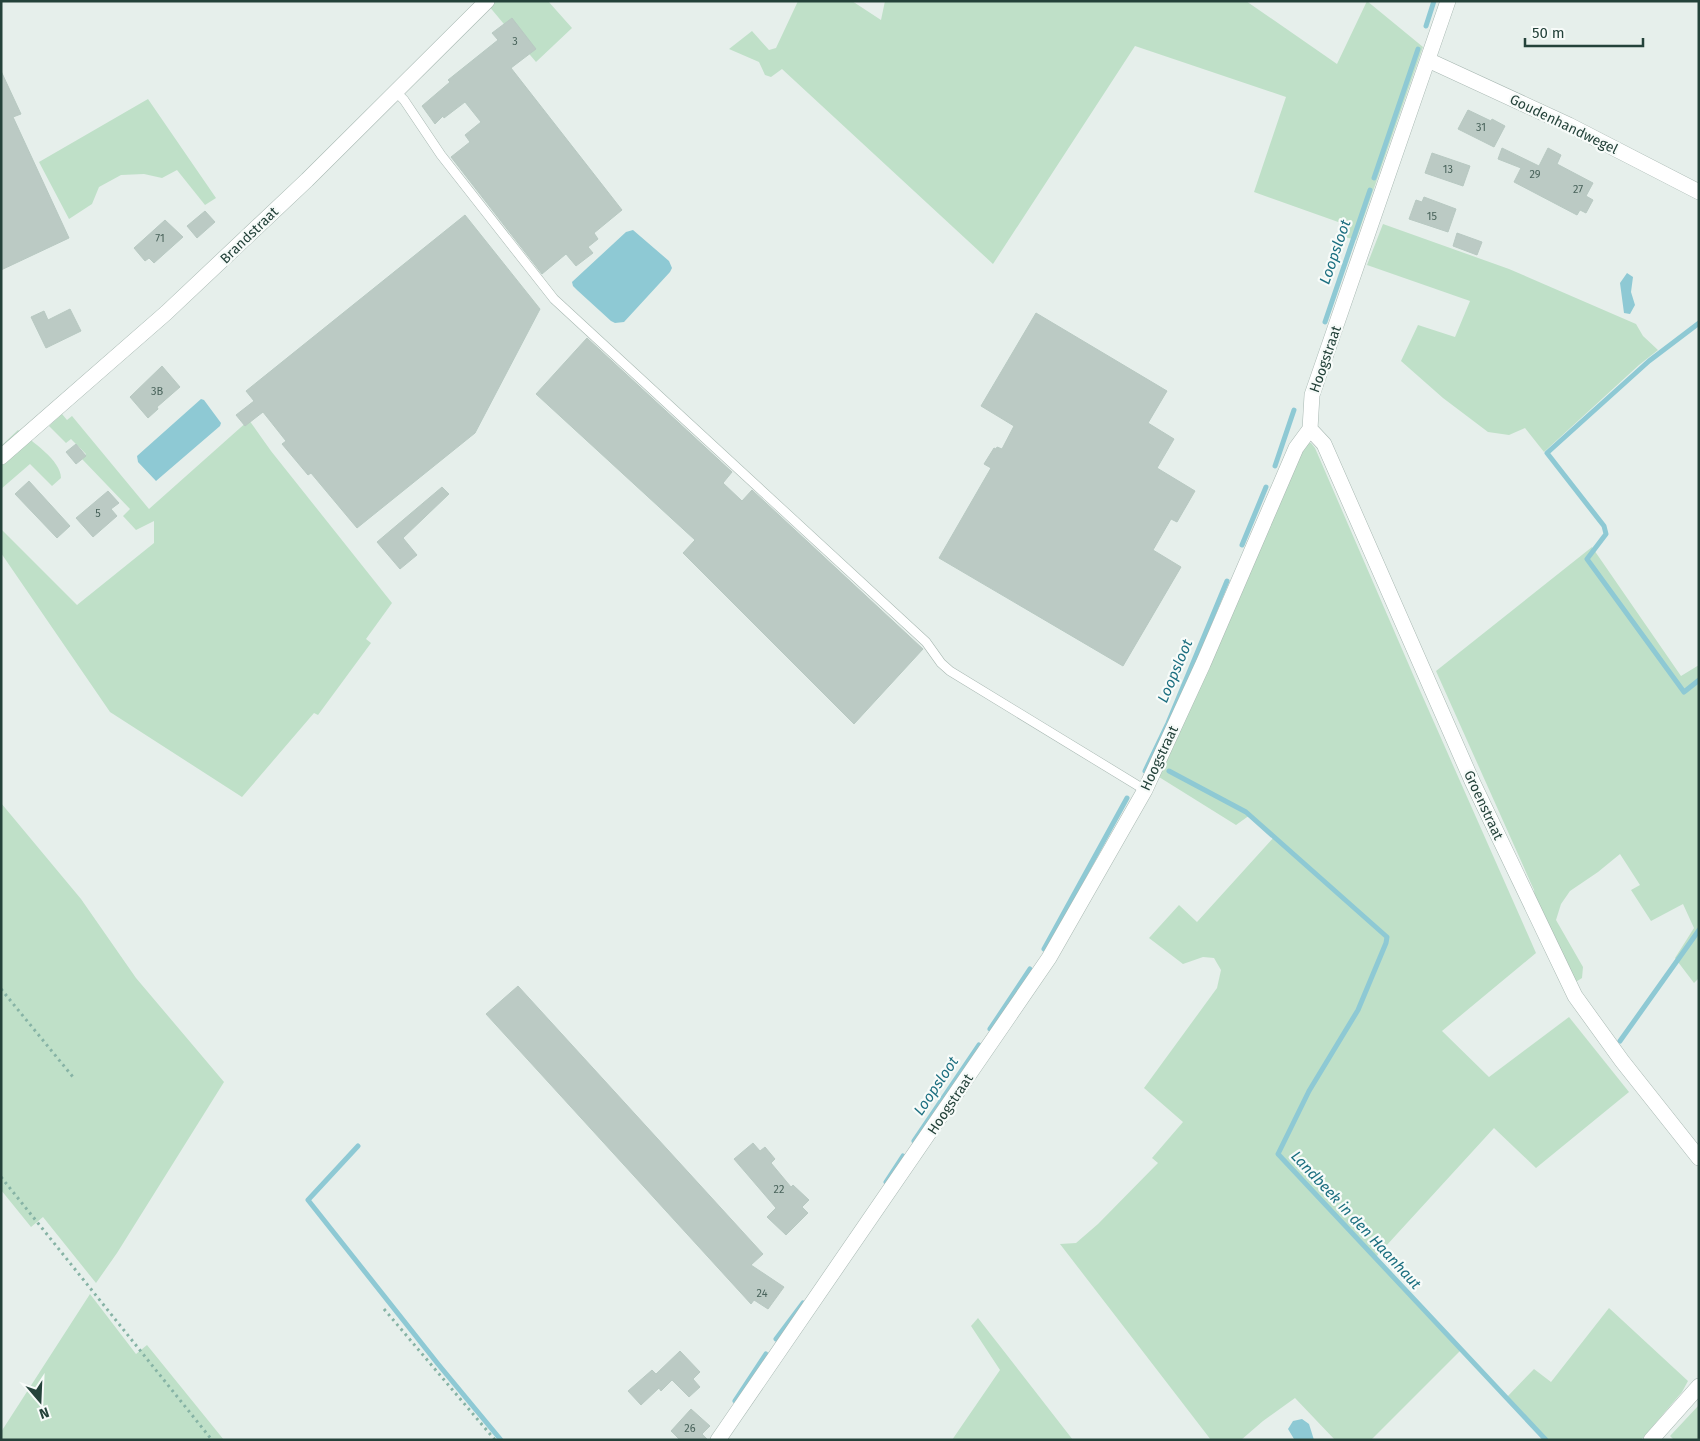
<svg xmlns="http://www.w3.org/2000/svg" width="1700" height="1441" viewBox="0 0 1700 1441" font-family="'Fira Sans',sans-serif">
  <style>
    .green { fill: #bfe0c8 }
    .water { fill: #8ec9d4 }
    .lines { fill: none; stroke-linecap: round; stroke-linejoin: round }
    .stream { stroke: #8ec9d4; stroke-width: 5 }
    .building { fill: #bbcac4; stroke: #b8c9c2 }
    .service-casing { stroke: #a8b8b2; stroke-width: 10 }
    .minor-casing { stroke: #a8b8b2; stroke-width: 16 }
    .path { stroke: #86b3a5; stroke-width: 3; stroke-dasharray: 2.5 4; stroke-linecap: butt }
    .service { stroke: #fff; stroke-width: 9 }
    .minor { stroke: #fff; stroke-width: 15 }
    .labels { text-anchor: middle; stroke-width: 4.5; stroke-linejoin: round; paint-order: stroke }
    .number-label { font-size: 11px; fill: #4a645c }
    .street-label { font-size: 14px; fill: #24423a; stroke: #f7fbf9 }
    .water-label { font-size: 15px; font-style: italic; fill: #1c6f80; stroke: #f7fbf9 }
  </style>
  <rect width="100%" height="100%" fill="#e6efeb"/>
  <path class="green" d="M492 1H548L572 28 536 62 488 5Z
    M798 1H852L881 20 885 1H1246L1337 64 1367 1 1423 47 1356 240 1338 235 1341 223 1254 192 1286 97 1135 46 993 264 782 69 771 77 765 75 759 62 729 49 752 31 769 50 776 48Z
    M148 99 216 198 205 205 177 170 162 178 144 174 121 175 99 187 92 204 69 219 39 162Z
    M1383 224 1509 269 1636 324 1643 336 1658 350 1639 365 1544 452 1525 428 1509 435 1488 432 1443 398 1401 361 1418 325 1455 337 1470 301 1367 265Z
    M62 414 67 420 72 416 149 509 249 420 271 451 392 603 366 639 371 643 318 715 314 713 242 797 110 712 1 553V529L77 605 154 543V521L136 530 123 516 130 509 82 459 86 454 71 439 66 443 49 426Z
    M18 430C31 441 61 460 61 478L52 486 30 464 1 489V446Z
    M1305 443H1311L1315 448 1418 686 1536 953 1442 1031 1489 1077 1569 1017 1629 1092 1536 1168 1494 1128 1375 1258 1462 1349 1371 1440H1335L1295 1398 1263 1421 1241 1440H1211L1060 1244 1076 1243 1098 1224 1158 1163 1152 1158 1183 1122 1144 1088 1217 988 1221 970 1214 958 1203 957 1183 964 1149 938 1179 905 1197 922 1274 837 1250 815 1236 825 1159 777Z
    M1592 547 1681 676 1699 665V978L1694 983 1675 958 1694 928 1683 904 1651 921 1631 890 1640 885 1620 854 1598 872 1570 891 1561 904 1556 920 1583 967 1582 978 1574 983 1535 899 1534 890 1436 671Z
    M1 803 81 899 136 978 224 1082 117 1253 96 1283 43 1217 31 1227 1 1190Z
    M90 1294 136 1354 147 1345 224 1440H1V1432Z
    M1609 1308 1688 1381 1682 1392 1641 1440H1545L1507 1397 1534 1369 1551 1382Z
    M978 1318 1073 1440H952L1000 1370 971 1326Z
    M1699 1405V1440H1674L1670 1436Z"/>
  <path class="water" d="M633 230 669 261 672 268 670 272 624 322 615 323 611 321 577 290 573 286 572 282 626 232Z
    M1627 273 1633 277 1631 292 1635 305 1630 314 1624 313 1620 283Z
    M201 399 204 400 221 423 220 426 156 481 138 462 137 456Z
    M1302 1419 1309 1424 1314 1440 1294 1439 1288 1429 1293 1421Z"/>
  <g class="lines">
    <path class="stream" d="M1426 26 1434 1
      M1374 178 1418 49
      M1325 322 1370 190
      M1699 323 1649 361 1547 453 1604 526 1606 534 1587 559 1684 692 1699 680
      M1275 466 1294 410
      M1242 545 1266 487
      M1145 771 1168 723 1227 581
      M1169 771 1246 812 1387 937 1386 943 1358 1010 1309 1091 1278 1154 1546 1440
      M1044 949 1127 798
      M990 1029 1030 969
      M1620 1041 1699 930
      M914 1141 979 1045
      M358 1146 308 1200 438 1364 501 1440
      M886 1182 903 1156
      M776 1339 803 1303
      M735 1401 766 1354"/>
  </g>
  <path class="building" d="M512 18 536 49 511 68 622 210 594 233 598 239 588 247 593 253 576 266 566 254 542 274 451 157 470 142 465 135 481 122 465 102 444 118 443 116 435 124 422 106 450 82 448 80 498 40 492 33Z
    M1 71 21 114 13 117 69 238 1 270Z
    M1468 110 1491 121 1492 119 1505 126 1494 147 1458 129Z
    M1502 148 1539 166 1548 148 1561 155 1557 164 1593 183 1586 196 1593 200 1586 213 1580 210 1577 215 1514 182 1521 168 1498 159Z
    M1432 153 1470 166 1463 186 1425 173Z
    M1424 197 1456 209 1448 232 1409 219 1416 200 1422 202Z
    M205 211 215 222 197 238 187 226Z
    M465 215 540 309 475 433 357 528 311 473 308 475 282 444 286 441 263 412 245 426 236 415 254 401 246 391Z
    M165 220 183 237 154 263 149 258 145 261 134 248Z
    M1457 233 1482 242 1477 255 1453 246Z
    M70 309 81 331 46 348 31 317 44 311 48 320Z
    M1036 313 1167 391 1148 423 1174 439 1157 468 1195 491 1177 522 1171 519 1153 550 1181 567 1123 666 939 558 991 468 984 464 994 448 996 449 997 447 1002 449 1014 426 981 406Z
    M587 338 732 472 723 483 742 501 752 490 923 649 854 724 683 553 695 540 536 394Z
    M162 366 180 387 157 407 158 409 148 418 130 397Z
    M76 444 86 456 76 464 66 452Z
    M29 481 70 526 57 538 15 494Z
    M442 487 449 494 403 538 417 555 400 569 377 542Z
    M108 491 119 503 111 509 117 516 93 537 76 518Z
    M518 986 763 1254 751 1265 784 1287 768 1309 754 1300 751 1304 486 1014Z
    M753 1143 760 1151 765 1147 775 1159 771 1163 791 1187 793 1185 809 1200 802 1207 808 1213 786 1235 767 1217 776 1208 734 1159Z
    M680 1351 700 1372 693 1379 700 1387 689 1397 672 1380 661 1391 659 1388 641 1405 628 1391 652 1370 656 1374Z
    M691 1409 710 1426 702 1434 708 1440H680L671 1431Z"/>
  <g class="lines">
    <defs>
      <path id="service" d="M396 92 404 100 441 155 554 299 926 642 941 663 950 671 1145 790"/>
      <path id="minor" d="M1428 60 1569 125 1699 192
        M1310 429 1324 444 1472 781 1575 996 1622 1061 1699 1158
        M1 457 166 313 307 180 487 1
        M718 1440 1049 958 1145 790 1203 664 1296 448 1310 429 1312 395 1448 1
        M1651 1440 1699 1386"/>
    </defs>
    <use href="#service" class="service-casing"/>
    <use href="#minor" class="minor-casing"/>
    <path class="path" d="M1 989 73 1077
      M1 1177 212 1440
      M384 1309 495 1440"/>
    <use href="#service" class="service"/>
    <use href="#minor" class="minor"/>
  </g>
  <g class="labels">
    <g class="number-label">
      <text x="515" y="45">3</text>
      <text x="1481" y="131">31</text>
      <text x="1448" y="173">13</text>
      <text x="1535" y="178">29</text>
      <text x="1578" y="193">27</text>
      <text x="1432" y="220">15</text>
      <text x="160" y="242">71</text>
      <text x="157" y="395">3B</text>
      <text x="98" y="517">5</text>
      <text x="779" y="1193">22</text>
      <text x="762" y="1297">24</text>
      <text x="690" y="1432">26</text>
    </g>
    <g class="street-label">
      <text transform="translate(1564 124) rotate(26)" y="5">Goudenhandwegel</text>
      <text transform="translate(249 235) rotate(-44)" y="5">Brandstraat</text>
      <text transform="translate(1325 359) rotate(-71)" y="5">Hoogstraat</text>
      <text transform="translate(1159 758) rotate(-65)" y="5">Hoogstraat</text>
      <text transform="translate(1484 805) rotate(65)" y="5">Groenstraat</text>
      <text transform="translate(950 1104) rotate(-56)" y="5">Hoogstraat</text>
    </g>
    <g class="water-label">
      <text transform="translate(1335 252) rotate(-71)" y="5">Loopsloot</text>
      <text transform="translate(1175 671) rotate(-67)" y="5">Loopsloot</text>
      <text transform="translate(936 1086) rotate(-56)" y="5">Loopsloot</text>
      <text transform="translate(1356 1220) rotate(47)" y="5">Landbeek in den Haanhaut</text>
    </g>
  </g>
  <rect width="1700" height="1441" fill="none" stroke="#24423a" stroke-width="5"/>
  <g transform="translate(40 1401) rotate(161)" stroke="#f7fbf9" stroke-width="4" paint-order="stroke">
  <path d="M0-4L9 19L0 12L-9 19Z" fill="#24423a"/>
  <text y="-8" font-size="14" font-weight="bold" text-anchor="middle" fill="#24423a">N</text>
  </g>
  <path d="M1525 38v8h118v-8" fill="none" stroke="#24423a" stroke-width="2.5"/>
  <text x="1532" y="38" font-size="15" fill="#24423a" stroke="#f7fbf9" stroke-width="4" paint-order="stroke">50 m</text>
</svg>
